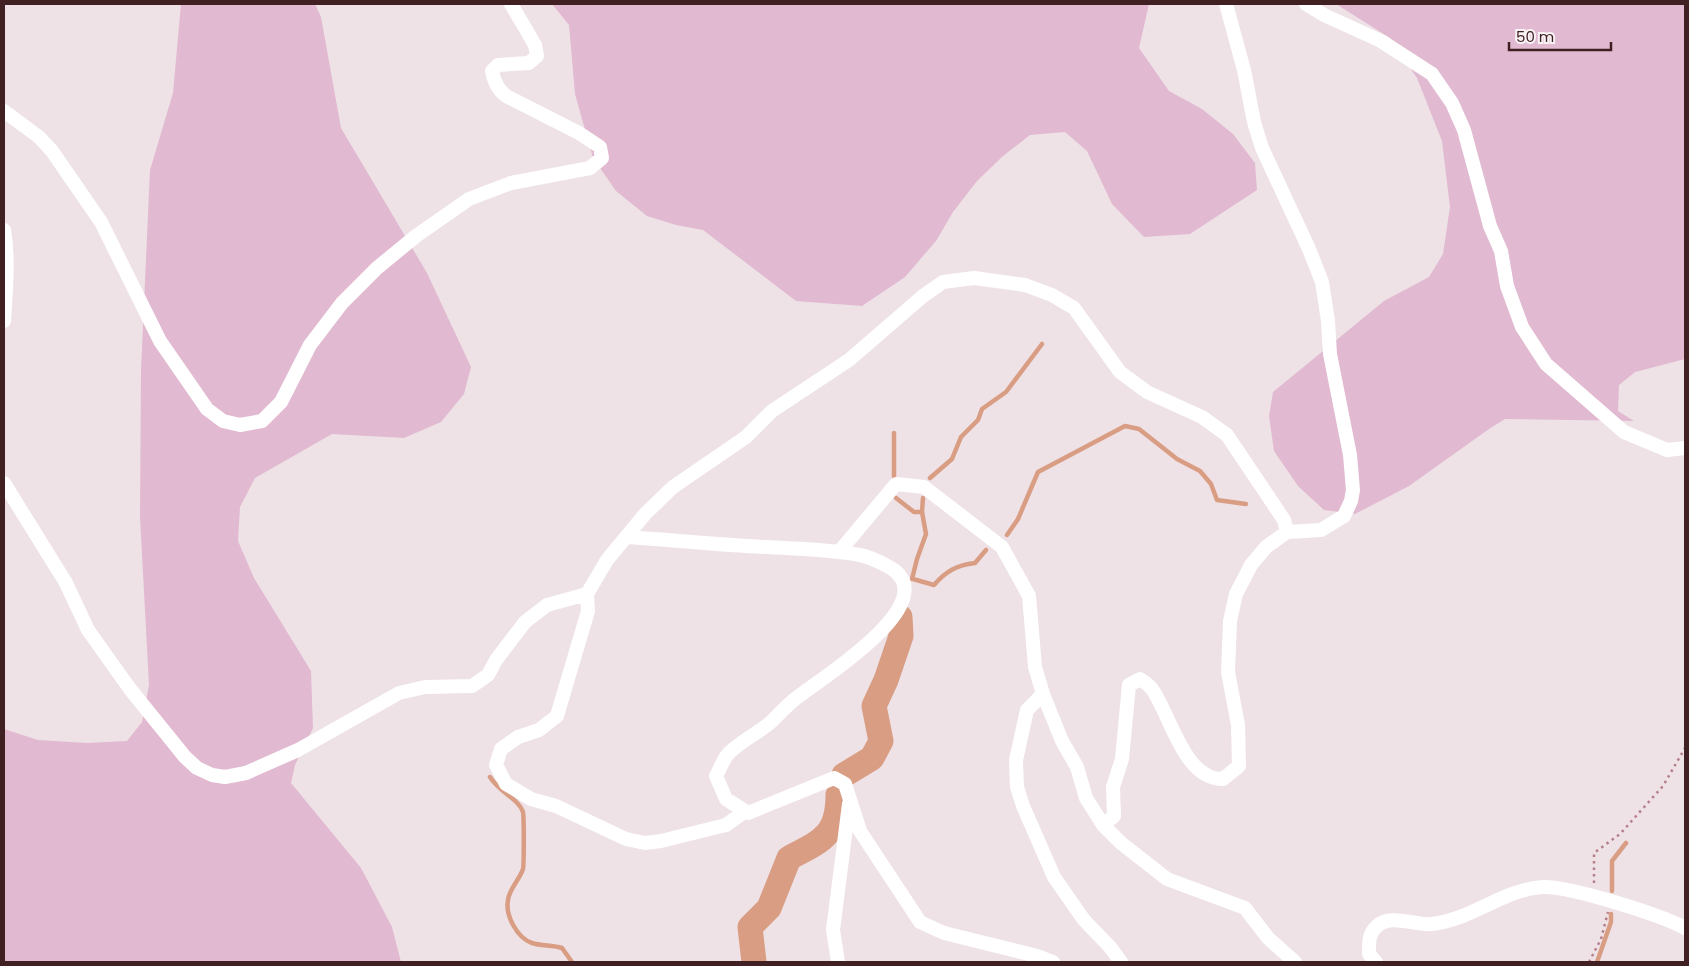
<svg xmlns="http://www.w3.org/2000/svg" width="1689" height="966" viewBox="0 0 1689 966" font-family="Poppins,sans-serif">
  <style>
    .green { fill: #e1b9d1 }
    .lines { fill: none; stroke-linecap: round; stroke-linejoin: round }
    .stream { stroke: #d99d84; stroke-width: 4.5 }
    .river { stroke: #d99d84; stroke-width: 25 }
    .path { stroke: #b57f89; stroke-width: 2.5; stroke-dasharray: 2.5 4; stroke-linecap: butt }
    .street { stroke: #fff; stroke-width: 14 }
  </style>
  <rect width="100%" height="100%" fill="#eee2e6"/>
  <path class="green" d="M181 4H315L321 17 341 128 427 273 471 367 464 394 441 422 404 438 332 434 255 478 240 507 238 541 254 578 311 671 313 728 295 765 291 783 361 868 392 927 401 962H4V729L38 740 87 743 127 741 142 722 149 685 140 517 141 370 150 170 173 93Z
    M552 4H1149L1139 48 1169 91 1202 109 1233 134 1255 163 1257 190 1190 234 1144 237 1112 204 1087 151 1065 132 1030 135 1003 156 977 181 953 212 936 241 905 277 862 306 796 301 703 230 676 225 647 216 616 191 593 158 575 94 569 25Z
    M1336 4H1685V359L1635 372 1619 385 1618 411 1634 421 1505 419 1489 429 1409 486 1355 514 1324 510 1298 486 1274 451 1269 416 1273 392 1384 301 1429 277 1443 254 1450 207 1442 141 1417 78 1390 38Z"/>
  <g class="lines">
    <path class="stream" d="M894 433V477
      M930 478 952 459 961 437 978 420 982 409 1006 392 1042 344
      M896 498 914 512H922
      M1007 535 1018 519 1038 472 1125 426 1139 429 1177 459 1200 471 1211 484 1217 500 1246 504
      M912 579 917 559 926 534 922 512 923 498
      M913 579 934 585C946 571 957 565 975 563L986 550
      M490 777C499 792 519 799 523 812 524 816 524 866 523 869 520 879 509 889 508 900 505 915 517 938 532 943 541 946 553 945 562 948L572 962
      M1612 891V861L1626 843
      M1597 962 1611 922V914"/>
    <path class="river" d="M844 775 872 758 881 741 874 706 886 680 901 636 900 617
      M754 962 750 927 769 908 789 858C822 841 838 835 838 795"/>
    <path class="path" d="M1594 883V853L1620 834 1663 786 1685 748
      M1589 962 1601 939 1608 912"/>
    <path class="street" d="M1306 4 1324 15 1381 41 1432 74 1452 103 1464 130 1490 226 1501 251 1507 286 1522 327 1546 364 1624 432 1667 450 1685 448
      M4 111 39 137 52 151 101 222 160 341 207 409 223 421 240 425 262 421 281 402 310 345 342 303 377 268 416 236 469 199 511 183 590 168 602 158 600 147 579 133 508 97C498 91 494 82 492 71L498 65 529 63 537 56 535 45 511 4
      M4 230C9 260 6 290 4 321
      M4 483 66 583 88 630 130 689 185 757 197 768 212 775 225 777 246 773 298 750 399 693 425 687 472 686 488 675 496 660 525 622 547 605 587 594
      M627 537C673 540 720 545 766 547 798 549 828 549 860 555 870 557 882 563 891 568 945 602 822 678 799 696 789 703 780 713 771 722 758 733 741 741 729 753 723 759 720 769 716 776L726 799 748 813
      M839 552 896 484 924 487 1002 547 1029 596 1035 667 1043 694
      M1103 825 1121 843 1167 879 1245 908 1268 938 1295 962
      M838 962 833 930 849 804
      M1053 962 1037 956 944 933 920 922 860 831 845 784 834 778 748 813 744 812 726 825 661 841 645 843 626 839 556 806 531 799 506 784 496 765 501 749 518 737 539 730 557 716 588 611 587 594 607 560 645 514 673 487 746 437 772 411 849 360 923 296 943 282 974 278 1025 285 1052 295 1074 308 1120 372 1147 392 1202 417 1227 435 1284 520 1287 532
      M1121 962 1110 947 1084 920 1054 877 1023 806 1017 787 1016 760 1027 710 1043 694 1062 741 1077 767 1086 798 1103 825 1114 816 1113 787 1122 759 1129 685 1140 679C1144 682 1149 685 1152 689 1171 716 1184 780 1223 779L1239 766 1238 725 1228 672 1230 621 1236 594 1251 565 1266 547 1287 532 1321 530 1344 516 1351 501 1353 490 1350 455 1330 354 1328 321 1322 282 1309 249 1262 148 1254 122 1244 70 1226 4
      M1376 962 1369 954C1369 944 1368 934 1377 926 1391 913 1415 926 1432 924 1471 920 1504 889 1543 887 1570 886 1661 915 1685 928"/>
  </g>
  <rect width="1689" height="966" fill="none" stroke="#412024" stroke-width="10"/>
  <path d="M1509 42v8h102v-8" fill="none" stroke="#412024" stroke-width="2.5"/>
  <text x="1516" y="42" font-size="15" fill="#412024" stroke="#faf3f6" stroke-width="4" paint-order="stroke">50 m</text>
</svg>
